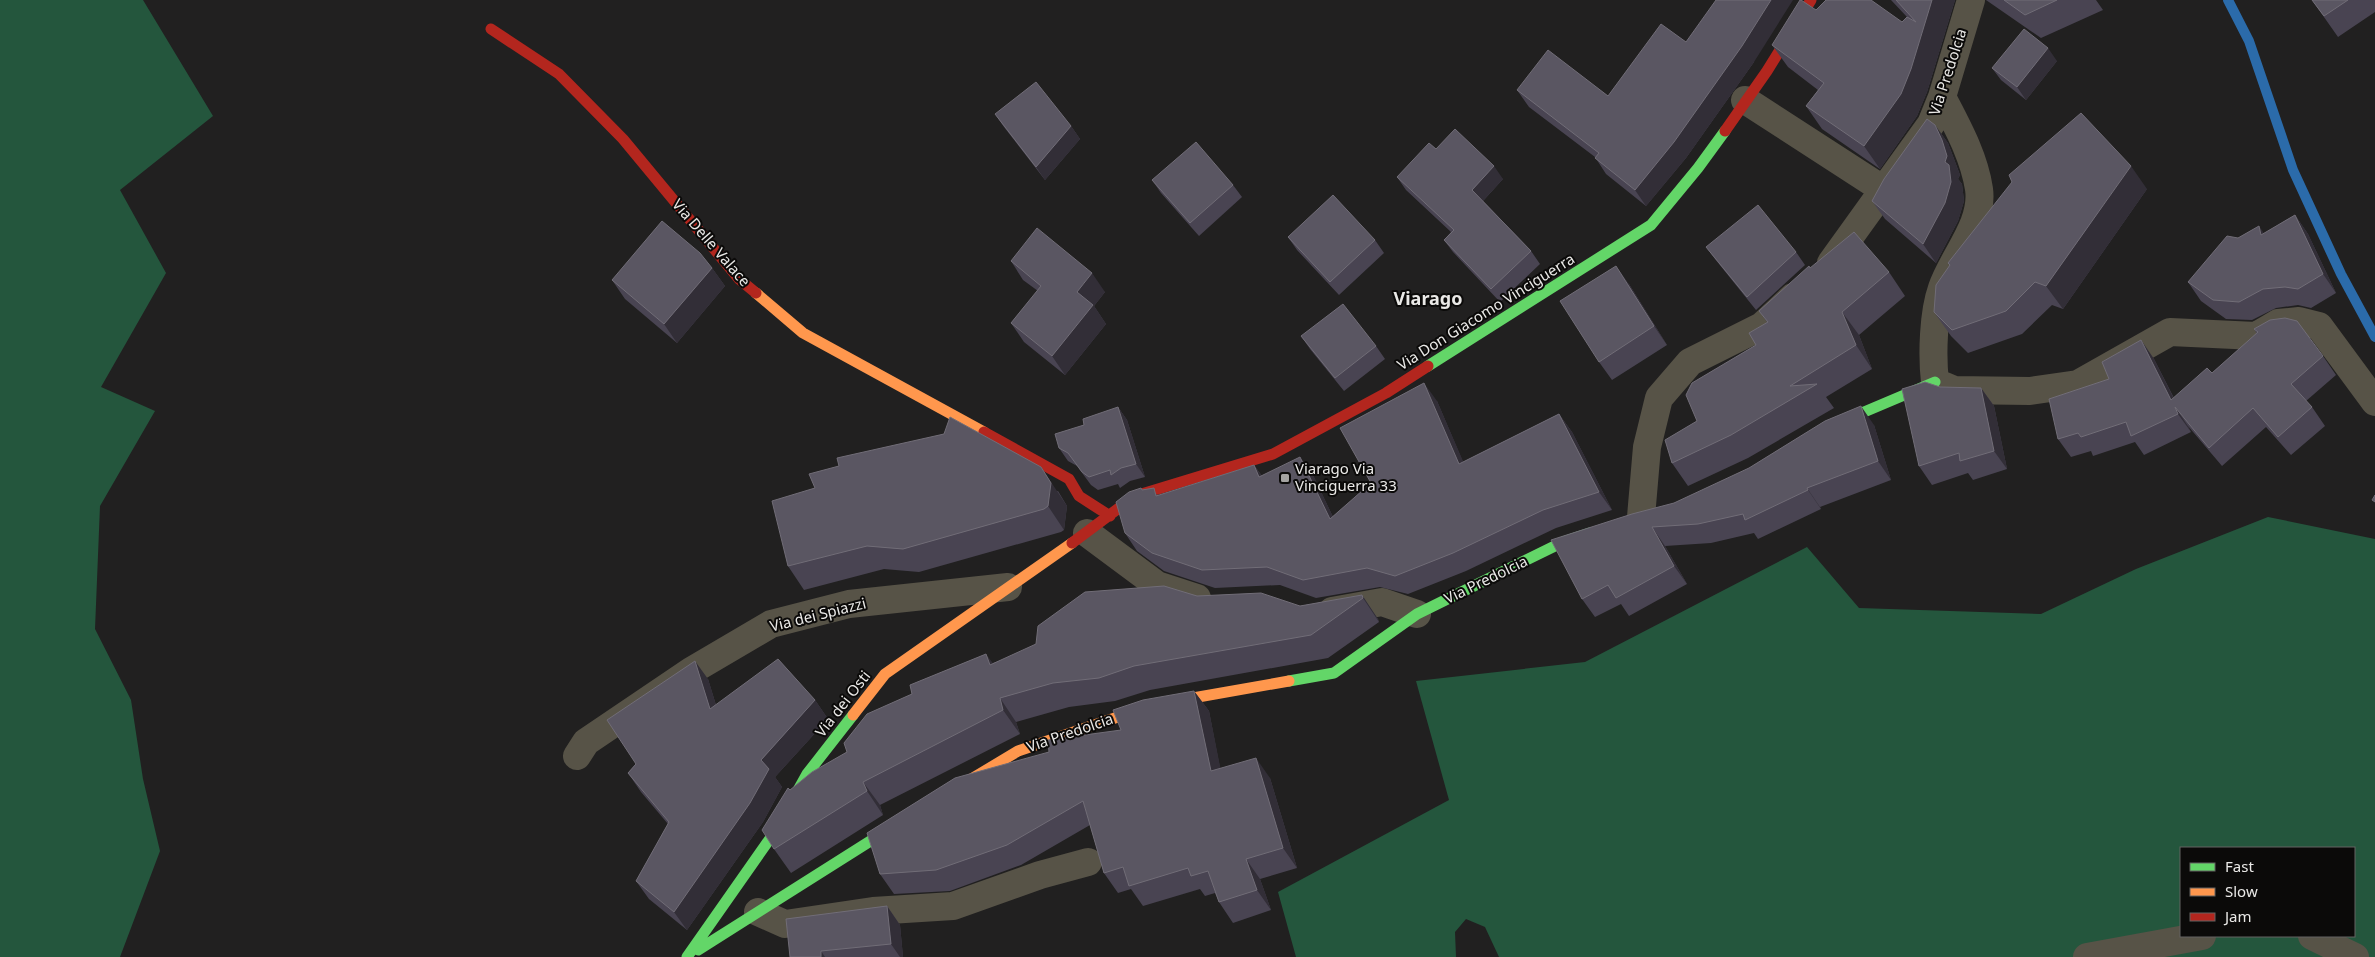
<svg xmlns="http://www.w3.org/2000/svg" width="2375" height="957" viewBox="0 0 2375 957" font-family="'Noto Sans',sans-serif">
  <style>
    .forest { fill: #24563d; fill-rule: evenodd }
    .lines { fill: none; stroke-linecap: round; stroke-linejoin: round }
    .stream { stroke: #2b6baa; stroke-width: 10 }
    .street { stroke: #575347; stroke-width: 28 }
    .fast { stroke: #63d668; stroke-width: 11 }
    .slow { stroke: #ff974d; stroke-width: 11 }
    .jam { stroke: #b3261e; stroke-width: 11 }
    .wall { fill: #494452 }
    .shaded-wall { fill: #322e37 }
    .building { fill: #5a5662; stroke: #716d77 }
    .poi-dot { fill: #a4a3a1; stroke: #0b0a09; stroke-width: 2 }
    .labels { text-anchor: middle; stroke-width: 4; stroke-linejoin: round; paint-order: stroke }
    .street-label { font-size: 15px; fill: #eae9e7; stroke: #0b0a09 }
    .poi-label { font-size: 15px; fill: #eae9e7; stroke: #0b0a09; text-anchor: start }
    .quarter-label { font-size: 18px; font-weight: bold; fill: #eae9e7; stroke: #0b0a09 }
  </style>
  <rect width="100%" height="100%" fill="#212020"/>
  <path class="forest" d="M0 0H143L213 116 120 190 166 273 101 387 155 411 100 506 95 629 131 700 143 779 160 851 120 957H0Z
    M2268 517 2375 539V957H1499L1485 927 1466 919 1455 932 1456 957H1296L1278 892 1449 800 1416 681 1585 662 1807 547 1859 608 2041 614 2136 569ZM2181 848H2354V936H2181Z"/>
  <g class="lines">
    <path class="stream" d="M2228 0 2249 41 2293 170 2341 274 2375 337"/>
    <path class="street" d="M1942 97C1957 126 1974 156 1979 189 1984 224 1953 256 1942 288 1933 313 1932 356 1935 382L1954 390 2030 391 2078 384 2170 332 2256 336 2278 323 2299 321 2319 326 2375 402
      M1745 100 1884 190
      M1831 263 1931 124 1942 97 1971 0
      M1641 517 1647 447 1659 398 1690 362 1762 326 1793 297
      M1087 533 1157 585 1197 598
      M1332 611 1382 602 1417 614
      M577 756 586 742 691 671 771 624 849 604 1008 587
      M758 912 785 924 873 911 953 906 1040 875 1088 862
      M2312 936 2355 957
      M2087 957 2202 936"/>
    <path class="fast" d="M1428 366 1651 225 1698 168 1725 131
      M1831 426 1935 382
      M1289 681 1334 673 1417 614 1563 542 1590 533
      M698 950 902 821
      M687 957 776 830 807 774 853 715"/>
    <path class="slow" d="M756 293 803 333 984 432
      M853 715 885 674 1072 543
      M958 787 1018 751 1153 705 1289 681"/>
    <path class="jam" d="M491 29 559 74 623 139 739 279 756 293
      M1725 131 1767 71 1811 0
      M984 432 1069 479 1079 496 1110 516
      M1072 543 1135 496 1273 454 1386 393 1428 366"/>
  </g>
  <path class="wall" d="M1891 0H1955L1927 92 1917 116 1880 169 1822 129 1806 106 1818 90 1788 67 1772 45 1816 10 1902 22 1907 17Z
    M1986 0H2096L2103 10 2041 38Z
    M2312 0H2375V12L2338 37Z
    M1686 42 1754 62 1686 158 1646 206 1606 174 1595 157 1529 107 1517 90 1608 96Z
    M2057 61 2026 100 2001 80 1992 68Z
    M995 114 1071 126 1080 139 1045 180 1004 127Z
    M1935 125 1948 143 1960 175 1958 179 1962 184 1964 201 1958 221 1936 263 1885 219 1872 201Z
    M1436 149 1503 179 1483 201 1531 251 1540 264 1500 302 1453 252 1444 240 1451 232 1406 190 1397 177Z
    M1152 180 1233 185 1242 197 1199 236 1161 193Z
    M2147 189 2063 309 2052 305 2022 334 1968 353 1951 336 1934 312 1950 266 1948 263Z
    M2295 215 2308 234 2336 293 2311 308 2298 305 2276 308 2252 320 2226 319 2201 301 2188 282 2238 238 2264 234Z
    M1288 237 1375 240 1384 253 1339 295 1297 250Z
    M1706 247 1796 252 1805 265 1756 310 1715 259Z
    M1011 261 1105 292 1094 306 1106 324 1065 375 1024 342 1011 323 1038 291 1023 280Z
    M712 268 725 286 677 343 625 299 612 280Z
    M1810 268 1889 272 1905 296 1859 335 1872 369 1826 397 1834 408 1748 458 1688 486 1672 463 1756 345 1767 322 1759 311Z
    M1629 284 1667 345 1612 380 1599 362Z
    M2254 329 2323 356 2336 375 2306 401 2312 407 2325 426 2291 455 2266 427 2222 466 2188 426 2191 432 2144 455 2135 442 2093 456 2091 451 2071 457 2058 439 2109 379 2141 340 2154 359 2174 398 2212 373 2257 334Z
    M1301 336 1376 346 1385 359 1344 391 1310 349Z
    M1940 387 1981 388 1994 406 2007 469 1973 480 1968 473 1932 485 1919 466Z
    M1437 401 1463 462 1559 414 1572 432 1612 510 1556 528 1466 571 1408 594 1380 587 1316 598 1280 585 1215 588 1164 571 1137 551 1125 533 1141 488 1143 490 1159 495 1254 465 1262 476 1313 475 1333 517 1371 483Z
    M1118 407 1127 420 1145 477 1130 481 1120 488 1118 484 1098 490 1091 485 1077 466 1068 461 1059 448 1084 425Z
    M1874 425 1891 480 1820 507 1821 509 1758 539 1754 533 1711 543 1665 546 1687 584 1629 616 1621 604 1595 617 1582 599 1674 503Z
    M1058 491 1067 506 1064 530 1061 532 919 572 884 569 804 590 788 566Z
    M1362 595 1378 619 1379 622 1328 658 1150 690 1115 701 1069 707 1016 722 1020 734 880 805 883 815 791 873 774 849 790 790 847 752 993 663 1197 596 1300 606Z
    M708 679 716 705 815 700 828 719 775 777 782 787 763 822 687 930 649 899 636 881 668 824 641 792 628 773Z
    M1194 691 1209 711 1220 768 1270 778 1297 868 1260 879 1271 910 1233 923 1219 902 1215 893 1205 896 1200 889 1143 906 1131 889 1118 893 1104 873 1090 825 1021 865 950 891 894 894 880 874 1049 752 1121 730Z
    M887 906 900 925 903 957H790Z"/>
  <path class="shaded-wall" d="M1771 0H1793L1754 62 1686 158 1646 206 1635 190Z
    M1932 0H1955L1927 92 1917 116 1880 169 1864 146Z
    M2048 48 2057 61 2026 100 2017 87Z
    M1935 125 1948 143 1960 175 1958 179 1962 184 1964 201 1958 221 1936 263 1923 244 1945 162Z
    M1071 126 1080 139 1045 180 1036 167Z
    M1494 166 1503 179 1481 203 1472 190Z
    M2131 166 2147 189 2063 309 2046 286Z
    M2295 215 2308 234 2336 293 2323 274Z
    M2259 226 2272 245 2261 235Z
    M1616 266 1629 284 1667 345 1654 326Z
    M712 268 725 286 677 343 664 324Z
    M1092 273 1105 292 1094 306 1106 324 1065 375 1052 356 1077 292Z
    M1842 312 1859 335 1872 369 1856 345Z
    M2141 340 2154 359 2184 419 2171 400Z
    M1424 383 1437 401 1472 482 1459 464Z
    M1981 388 1994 406 2007 469 1994 451Z
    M1861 406 1874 425 1891 480 1878 461Z
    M1118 407 1127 420 1145 477 1136 464Z
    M2175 407 2188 426 2191 432 2178 414Z
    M1559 414 1572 432 1612 510 1599 492Z
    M1300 457 1313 475 1343 538 1330 519Z
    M1254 465 1267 483 1259 477Z
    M1041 467 1067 506 1064 530 1048 506Z
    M1807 488 1820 507 1821 509 1808 490Z
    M1652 527 1665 546 1687 584 1674 566Z
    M1362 595 1378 619 1379 622 1363 598Z
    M986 654 1003 677 990 665Z
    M695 661 708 679 723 728 710 709Z
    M1194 691 1209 711 1225 791 1211 771Z
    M1000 698 1016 722 1020 734 1003 710Z
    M815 700 828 719 775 777 782 787 763 822 687 930 674 912 761 760Z
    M1256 758 1270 778 1297 868 1283 848Z
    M863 782 880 805 883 815 867 791Z
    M1246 859 1260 879 1271 910 1257 890Z
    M887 906 900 925 903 957H900L891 944Z
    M821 951 825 957H821Z"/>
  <path class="building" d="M1716 0H1771L1742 46 1674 142 1635 190 1595 158 1599 153 1517 90 1548 50 1608 96 1661 24 1686 42Z
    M1800 0H1801L1816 10 1826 0H1871L1902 22 1907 17 1916 22 1896 0H1932L1911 69 1901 94 1864 146 1806 106 1824 83 1772 45Z
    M2004 0H2057L2025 15Z
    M2312 0H2348L2324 16Z
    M2024 29 2048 48 2017 87 1992 68Z
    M1036 82 1071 126 1036 167 995 114Z
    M2081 113 2131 166 2046 286 2035 282 2006 311 1952 330 1934 312 1936 285 1950 265 1948 263 2012 182 2009 175Z
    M1927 119 1935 125 1942 140 1947 156 1945 162 1949 165 1951 182 1945 203 1923 244 1872 201 1884 179Z
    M1455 129 1494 166 1472 190 1531 251 1491 289 1444 240 1454 230 1397 177 1429 143 1436 149Z
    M1196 142 1233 185 1190 223 1152 180Z
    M1333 195 1375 240 1330 282 1288 237Z
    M1758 205 1796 252 1747 297 1706 247Z
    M2295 215 2323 274 2298 289 2285 287 2263 289 2239 302 2213 300 2188 282 2227 236 2238 238 2259 226 2261 235Z
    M662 221 700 253 712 268 664 324 612 280Z
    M1037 228 1092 273 1077 292 1093 305 1052 356 1011 323 1041 286 1011 261Z
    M1854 232 1889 272 1842 312 1856 345 1790 386 1817 384 1731 435 1672 463 1665 440 1697 421 1686 395 1692 383 1756 345 1749 333 1768 322 1759 311 1809 266 1810 268Z
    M1616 266 1654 326 1599 362 1560 301Z
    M1343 304 1376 346 1335 378 1301 336Z
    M2285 318 2297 321 2323 356 2291 384 2312 407 2278 437 2253 408 2209 448 2175 407 2178 414 2131 436 2126 422 2081 437 2078 433 2058 439 2049 399 2109 379 2102 362 2141 340 2171 400 2207 368 2212 373 2258 332 2254 329 2270 320Z
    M1925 382 1940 387 1981 388 1994 451 1960 461 1959 453 1919 466 1902 389Z
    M1424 383 1459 464 1559 414 1599 492 1543 510 1453 553 1395 576 1367 568 1303 580 1267 567 1202 570 1152 553 1125 533 1116 502 1129 492 1141 488 1142 490 1154 488 1156 496 1254 465 1259 477 1300 457 1330 519 1371 483 1340 428Z
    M1861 406 1878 461 1807 488 1808 490 1745 520 1743 514 1698 524 1652 527 1674 566 1616 598 1608 585 1582 599 1551 540 1632 514 1674 503 1749 468 1825 421Z
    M1118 407 1136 464 1121 468 1111 475 1110 470 1089 477 1082 472 1068 453 1059 448 1055 434 1084 425 1083 419Z
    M950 417 1041 467 1051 483 1048 506 1044 509 903 549 867 546 788 566 772 501 815 488 809 474 839 466 837 458 944 434Z
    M2375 495V502L2372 500Z
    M1164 586 1197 596 1261 593 1300 606 1362 595 1363 598 1311 635 1134 666 1099 678 1053 683 1000 698 1003 710 863 782 867 791 774 849 762 830 788 788 790 790 812 772 847 752 844 743 867 714 912 694 910 685 986 654 990 665 1036 644 1038 626 1085 592Z
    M778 659 815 700 761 760 769 769 750 803 674 912 636 881 669 822 628 773 636 764 607 720 695 661 710 709Z
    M1194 691 1211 771 1256 758 1283 848 1246 859 1257 890 1219 902 1208 871 1191 876 1188 868 1129 886 1123 867 1104 873 1083 801 1007 845 936 870 880 874 867 833 955 778 1049 752 1048 740 1121 730 1113 710 1143 700Z
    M887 906 891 944 821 951V957H790L786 919Z"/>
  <rect class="poi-dot" x="1280" y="473" width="10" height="10" rx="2.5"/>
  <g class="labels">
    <g class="street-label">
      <text transform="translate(1948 72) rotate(-72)" y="5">Via Predolcia</text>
      <text transform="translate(711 243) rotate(49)" y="5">Via Delle Valace</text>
      <text transform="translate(1486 312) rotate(-32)" y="5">Via Don Giacomo Vinciguerra</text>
      <text transform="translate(1486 580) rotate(-26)" y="5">Via Predolcia</text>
      <text transform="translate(818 615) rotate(-14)" y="5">Via dei Spiazzi</text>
      <text transform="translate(843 704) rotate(-52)" y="5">Via dei Osti</text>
      <text transform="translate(1070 733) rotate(-19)" y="5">Via Predolcia</text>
    </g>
    <g class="poi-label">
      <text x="1295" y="474">Viarago Via<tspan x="1295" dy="17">Vinciguerra 33</tspan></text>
    </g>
    <g class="quarter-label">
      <text x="1428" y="305">Viarago</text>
    </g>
  </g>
  <rect x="2180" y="847" width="175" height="90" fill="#0b0a09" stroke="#646362"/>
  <rect x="2190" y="863" width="25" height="8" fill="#63d668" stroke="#646362"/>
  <text x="2225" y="872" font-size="15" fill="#eae9e7">Fast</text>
  <rect x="2190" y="888" width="25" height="8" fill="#ff974d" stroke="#646362"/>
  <text x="2225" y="897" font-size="15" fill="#eae9e7">Slow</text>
  <rect x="2190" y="913" width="25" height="8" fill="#b3261e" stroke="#646362"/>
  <text x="2225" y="922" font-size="15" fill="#eae9e7">Jam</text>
</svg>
